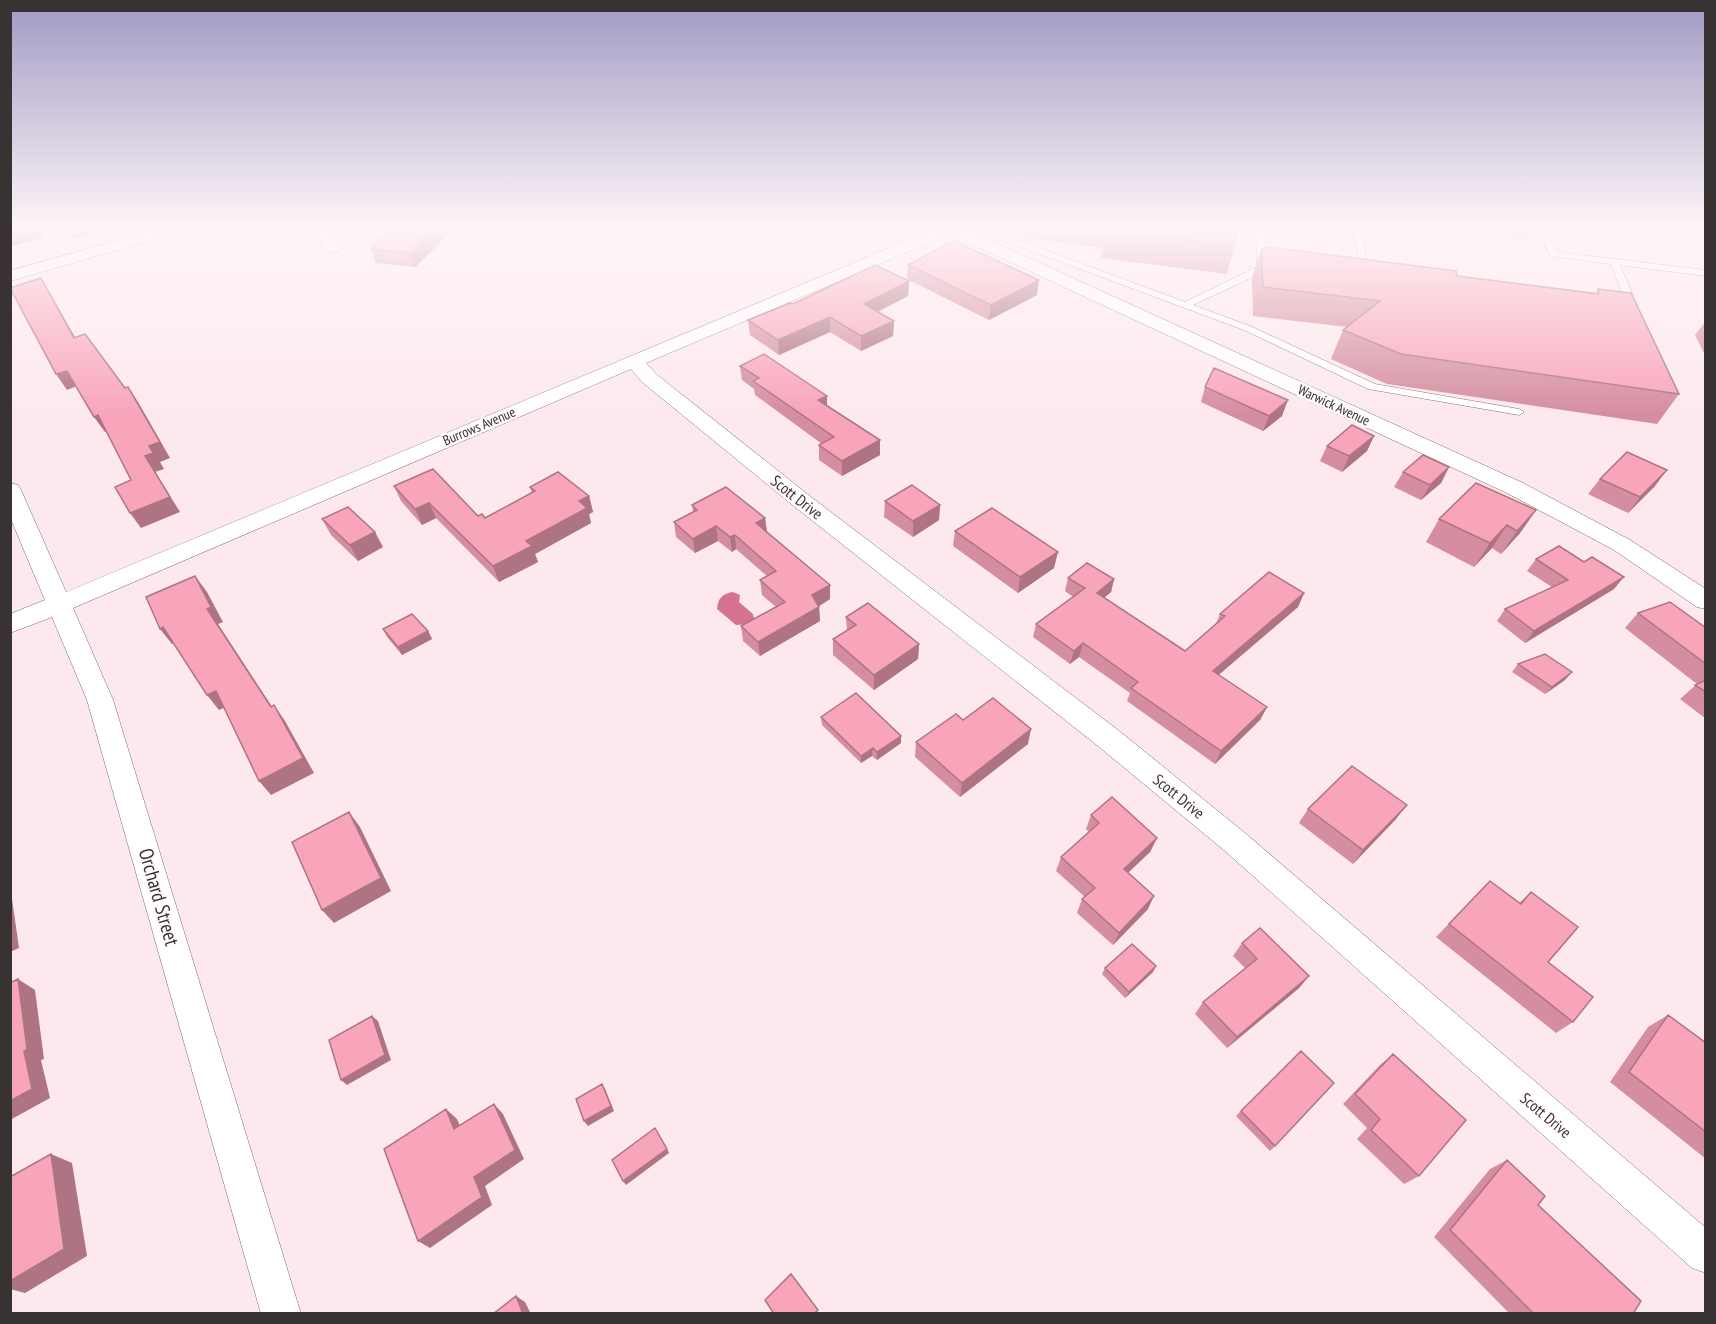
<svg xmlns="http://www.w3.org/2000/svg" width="1716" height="1324" viewBox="0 0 1716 1324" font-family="'PT Sans Narrow',sans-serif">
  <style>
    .water { fill: #d6748f }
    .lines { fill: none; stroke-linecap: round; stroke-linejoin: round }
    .service-casing { stroke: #7c6b6f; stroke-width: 1 }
    .minor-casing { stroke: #7c6b6f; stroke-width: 1 }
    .service { fill: #fff; fill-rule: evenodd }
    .minor { fill: #fff; fill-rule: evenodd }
    .wall { fill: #d58ea0 }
    .shaded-wall { fill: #ae7482 }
    .building { fill: #f8a5ba; stroke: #ae7482; stroke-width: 1.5 }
    .labels { text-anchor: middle; stroke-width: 5; stroke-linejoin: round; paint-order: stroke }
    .far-street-label { font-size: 14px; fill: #393233; stroke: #fffbfb }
    .street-label { font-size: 16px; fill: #393233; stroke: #fffbfb }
    .near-street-label { font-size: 20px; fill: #393233; stroke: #fffbfb }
  </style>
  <rect width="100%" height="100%" fill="#fde9ed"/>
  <path class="water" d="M733 592 740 595 739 602 753 614 754 619 747 624 736 625 717 609C718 598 722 594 733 592Z"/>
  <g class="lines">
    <defs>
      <path id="service" d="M995 229H1003L1002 234 1185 302 1257 267 1256 229H1264L1265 265 1269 268 1268 270 1193 305 1250 326 1375 384 1519 409 1524 412 1519 415 1368 389 1244 330 994 237Z
        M1354 229H1362L1369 278 1365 281 1361 278Z
        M1539 229H1547L1556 252 1706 270V276L1620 265 1637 305 1634 312H1628L1627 305 1611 264 1550 256Z"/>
      <path id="minor" d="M158 229H183L180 232 10 281V271Z
        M307 229H324L343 248 335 253 329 251Z
        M935 229H965L1523 483 1630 540 1706 589V609L1697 607 1614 550 1507 493 950 234 646 363 656 374 811 497 1118 730 1245 833 1706 1228V1273L1692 1268 1225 851 1098 746 795 507 642 382 631 369 73 608 113 700 301 1314H261L87 700 52 617 10 633V614L45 600 10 517V483L18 485 21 490 66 592Z"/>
    </defs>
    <use href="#service" class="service-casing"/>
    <use href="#minor" class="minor-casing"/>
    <use href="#service" class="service"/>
    <use href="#minor" class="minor"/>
  </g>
  <path class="wall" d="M1016 229H1236L1235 246 1227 274 1101 258 1103 248 1015 236Z
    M1452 229H1531L1525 239 1452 230Z
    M450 233 415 267 376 263 371 249Z
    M1261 250 1596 293 1598 289 1679 394 1657 424 1387 384 1331 359 1343 330 1347 327 1253 316 1252 278Z
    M908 265 1037 295 989 320 907 279Z
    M909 281 908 296 878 312 894 321 893 336 861 351 830 332 779 355 750 335 748 320 793 304Z
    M1706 321V357L1695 335Z
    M740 366 827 406 880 440V455L842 476 819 460V445L822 444 755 395 754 389 742 380Z
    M1205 387 1282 416 1263 431 1201 402Z
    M1374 436 1367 451 1342 472 1320 461 1327 446Z
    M1449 467 1441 483 1421 500 1394 487 1403 472Z
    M1600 479 1655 486 1628 513 1588 494Z
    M394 486 478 516 485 518 532 493 530 487 589 496 593 512 589 514 591 523 535 554 538 562 499 582 436 518 422 525 401 501Z
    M885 501 940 505 939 520 913 537 884 517Z
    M692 505 765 518 767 532 830 585V599L819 606 820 621 760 656 743 641 741 626 776 607 762 595 760 580 767 576 736 549 732 552 718 541 695 553 676 537 674 522 693 512Z
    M1536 510 1520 533 1501 554 1492 548 1474 567 1426 542 1439 519Z
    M322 519 383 547 358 561 331 535Z
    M955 531 1054 568 1018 593 953 546Z
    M1536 559 1614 589 1525 643 1497 621 1505 609 1552 587 1527 571Z
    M1068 578 1114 579 1111 592 1104 598 1185 651 1216 624 1220 614 1304 593 1298 607 1218 675 1267 707 1260 720 1215 764 1127 701 1130 693 1079 657 1070 664 1033 637 1036 624 1073 597 1065 591Z
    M1638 613 1706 628V719L1680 699 1697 684 1625 628Z
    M846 617 919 644 918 659 874 690 833 655V639L847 631Z
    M383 629 428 631 432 639 402 655 387 637Z
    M1518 664 1565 680 1545 694 1512 672Z
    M821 717 901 743 877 760 872 756 861 763 822 725Z
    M963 720 1028 744 960 797 915 757 916 742Z
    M1308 809 1396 819 1353 864 1299 823Z
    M1091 815 1157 838 1150 852 1128 873 1148 909 1113 945 1077 913 1082 899 1085 897 1056 871 1061 857 1089 832 1086 829Z
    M1490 881 1519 903 1531 892 1548 962 1573 1022 1556 1033 1436 937Z
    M1242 943 1309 976 1299 988 1227 1048 1195 1014 1203 1002 1245 968 1233 956Z
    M1105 968 1153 972 1125 998 1102 974Z
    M1668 1015 1706 1043V1159L1610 1082 1648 1027Z
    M1301 1051 1275 1146 1270 1151 1236 1116Z
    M1393 1054 1419 1176 1404 1184 1357 1139 1367 1128 1343 1104 1380 1065Z
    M1507 1160 1538 1205 1633 1314H1510L1434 1237 1490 1169Z"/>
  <path class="shaded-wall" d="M20 229H39L44 237 10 247V232Z
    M67 229H105V230L73 239Z
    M434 229H448L450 233 415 267 410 253Z
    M41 278 50 293 84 353 74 338Z
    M1039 280 1037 295 989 320 991 305Z
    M909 281 908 296 864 318V304Z
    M830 317V332L779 355 778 340Z
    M894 321 893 336 861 351V336Z
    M67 371 77 386 67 390 56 374Z
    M128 387 138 402 170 458 160 462 164 469 155 472 180 512 141 528 130 513 145 456 149 446Z
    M827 396V411L818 400Z
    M1288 400 1282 416 1263 431 1269 416Z
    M98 415 109 431 105 432 94 417Z
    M1374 436 1367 451 1342 472 1349 456Z
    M880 440V455L842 476V461Z
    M1449 467 1441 483 1421 500 1430 485Z
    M1667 470 1655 486 1628 513 1640 497Z
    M589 496 593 512 589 514 591 523 535 554 538 562 499 582 493 566 579 501Z
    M429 503 436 518 422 525 415 509Z
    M940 505 939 520 913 537V521Z
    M1536 510 1520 533 1501 554 1517 531Z
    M765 518 767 532 756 523Z
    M1507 525 1492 548 1474 567 1490 543Z
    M716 526 718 541 695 553 693 539Z
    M375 532 383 547 358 561 350 545Z
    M735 535 736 549 732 552 730 537Z
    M1058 552 1054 568 1018 593 1020 577Z
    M195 576 207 592 223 622 218 624 282 722 271 707 207 609Z
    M1624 577 1614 589 1525 643 1534 631Z
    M1114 579 1111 592 1093 607 1097 593Z
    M830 585V599L813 610 812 595Z
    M1304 593 1298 607 1207 685 1213 671Z
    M819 607 820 621 760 656 758 642Z
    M163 627 176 643 172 644 160 629Z
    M428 631 432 639 402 655 398 647Z
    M1083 643 1079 657 1070 664 1074 651Z
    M919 644 918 659 874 690V675Z
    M1572 672 1565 680 1545 694 1552 687Z
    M216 691 228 706 219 710 207 695Z
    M274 705 285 721 314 773 271 795 259 781Z
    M1267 707 1260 720 1215 764 1221 751Z
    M1031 729 1028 744 960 797 962 783Z
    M901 736V743L877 760V752Z
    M873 748 872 756 861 763V756Z
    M1407 805 1396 819 1353 864 1363 850Z
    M349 812 360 827 391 891 334 923 322 910Z
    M1157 838 1150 852 1118 882 1124 869Z
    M10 885 19 948 10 952Z
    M1154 896 1148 909 1113 945 1119 933Z
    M1156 966 1153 972 1125 998 1129 992Z
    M1309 976 1299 988 1227 1048 1237 1037Z
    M18 979 35 990 44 1059 41 1060 50 1098 10 1120V1101L24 1051Z
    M372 1016 378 1021 391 1060 347 1085 341 1080Z
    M602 1084 605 1089 614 1111 588 1126 584 1121Z
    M494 1104 503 1114 524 1159 485 1186 492 1205 430 1248 418 1241 474 1177Z
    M446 1109 457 1119 465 1138 454 1129Z
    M667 1149 669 1153 626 1185 623 1181Z
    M51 1154 72 1163 87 1256 25 1293 10 1289V1281Z
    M516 1296 525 1302 531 1314H523Z"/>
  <path class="building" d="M10 229H20L10 232Z
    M393 229H434L410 253 371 249Z
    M1106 229H1236L1235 246 1106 230Z
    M954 241 1039 280 991 305 908 265Z
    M1268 247 1456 271 1457 276 1599 294 1598 289 1631 293 1679 394 1401 354 1343 330 1380 301 1263 287 1261 250Z
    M875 265 909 281 864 304 894 321 861 336 830 317 778 340 748 320 790 303 793 304Z
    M41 278 74 338 85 334 125 388 128 387 160 442 149 446 153 453 145 456 170 497 130 513 115 487 131 480 98 415 94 417 67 371 56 374 10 288Z
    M764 354 827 396 818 400 880 440 842 461 819 445 834 437 753 381 759 378 740 366Z
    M1214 368 1288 400 1269 416 1205 387Z
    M1352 425 1374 436 1349 456 1327 446Z
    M1627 452 1667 470 1640 497 1600 479Z
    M1423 455 1449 467 1430 485 1403 472Z
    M433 469 478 516 482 514 485 518 535 491 530 487 558 472 589 496 579 501 587 508 526 541 532 546 493 566 429 503 415 509 394 486Z
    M1476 483 1536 510 1517 531 1507 525 1490 543 1439 519Z
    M912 485 940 505 913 521 885 501Z
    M726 487 765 518 756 523 830 585 812 595 819 607 758 642 741 626 785 602 760 580 776 571 735 535 730 537 716 526 693 539 674 522 697 510 692 505Z
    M348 507 375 532 350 545 322 519Z
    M992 508 1058 552 1020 577 955 531Z
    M1559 546 1584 562 1592 557 1624 577 1534 631 1505 609 1568 580 1536 559Z
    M1087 563 1114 579 1097 593 1185 651 1225 616 1220 614 1269 572 1304 593 1213 671 1267 707 1221 751 1131 688 1138 682 1083 643 1074 651 1036 624 1085 588 1068 578Z
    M195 576 211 607 207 609 271 707 274 705 303 758 259 781 216 691 207 695 163 627 160 629 146 597Z
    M1670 602 1706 628V664L1638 613Z
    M868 603 919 644 874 675 833 639 856 625 846 617Z
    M412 614 428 631 398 647 383 629Z
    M1545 654 1572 672 1552 687 1518 664Z
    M1706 680V692L1695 685Z
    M856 693 901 736 877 752 873 748 861 756 821 717Z
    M993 698 1031 729 962 783 916 742 956 714 963 720Z
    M1352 766 1407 805 1363 850 1308 809Z
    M1112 797 1157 838 1124 869 1154 896 1119 933 1082 899 1095 888 1061 857 1099 823 1091 815Z
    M349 812 381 878 322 910 292 842Z
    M1490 881 1521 904 1531 892 1578 927 1548 962 1593 997 1573 1022 1449 924Z
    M1260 928 1309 976 1237 1037 1203 1002 1257 959 1242 943Z
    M1132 944 1156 966 1129 992 1105 968Z
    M18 979 27 1049 24 1051 32 1089 10 1101V983Z
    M1668 1015 1706 1043V1132L1629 1072Z
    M372 1016 385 1055 341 1080 329 1040Z
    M1301 1051 1334 1083 1275 1146 1241 1111Z
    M1393 1054 1466 1120 1419 1176 1371 1130 1380 1119 1355 1094Z
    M602 1084 611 1106 584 1121 576 1099Z
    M494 1104 515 1150 474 1177 482 1197 418 1241 384 1149 446 1109 454 1129Z
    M655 1128 667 1149 623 1181 612 1160Z
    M51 1154 64 1249 10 1281V1177Z
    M1507 1160 1545 1196 1538 1205 1641 1301 1633 1314H1534L1450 1230Z
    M791 1274 818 1310 814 1314H774L765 1300Z
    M516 1296 523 1314H493Z"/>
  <linearGradient id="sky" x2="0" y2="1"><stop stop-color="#a19ac4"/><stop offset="0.55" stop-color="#fef5f7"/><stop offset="1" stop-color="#fef5f7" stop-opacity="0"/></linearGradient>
  <rect width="1716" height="414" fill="url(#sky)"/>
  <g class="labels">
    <g class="far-street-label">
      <text transform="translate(1334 405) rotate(25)" y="5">Warwick Avenue</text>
      <text transform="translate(479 426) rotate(-23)" y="5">Burrows Avenue</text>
    </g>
    <g class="street-label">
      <text transform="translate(797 497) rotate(38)" y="6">Scott Drive</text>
      <text transform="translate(1179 796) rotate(39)" y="6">Scott Drive</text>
      <text transform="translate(1546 1115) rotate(40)" y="6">Scott Drive</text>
    </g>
    <g class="near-street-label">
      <text transform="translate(159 897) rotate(74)" y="7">Orchard Street</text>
    </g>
  </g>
  <rect width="1716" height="1324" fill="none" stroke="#393233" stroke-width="24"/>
</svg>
